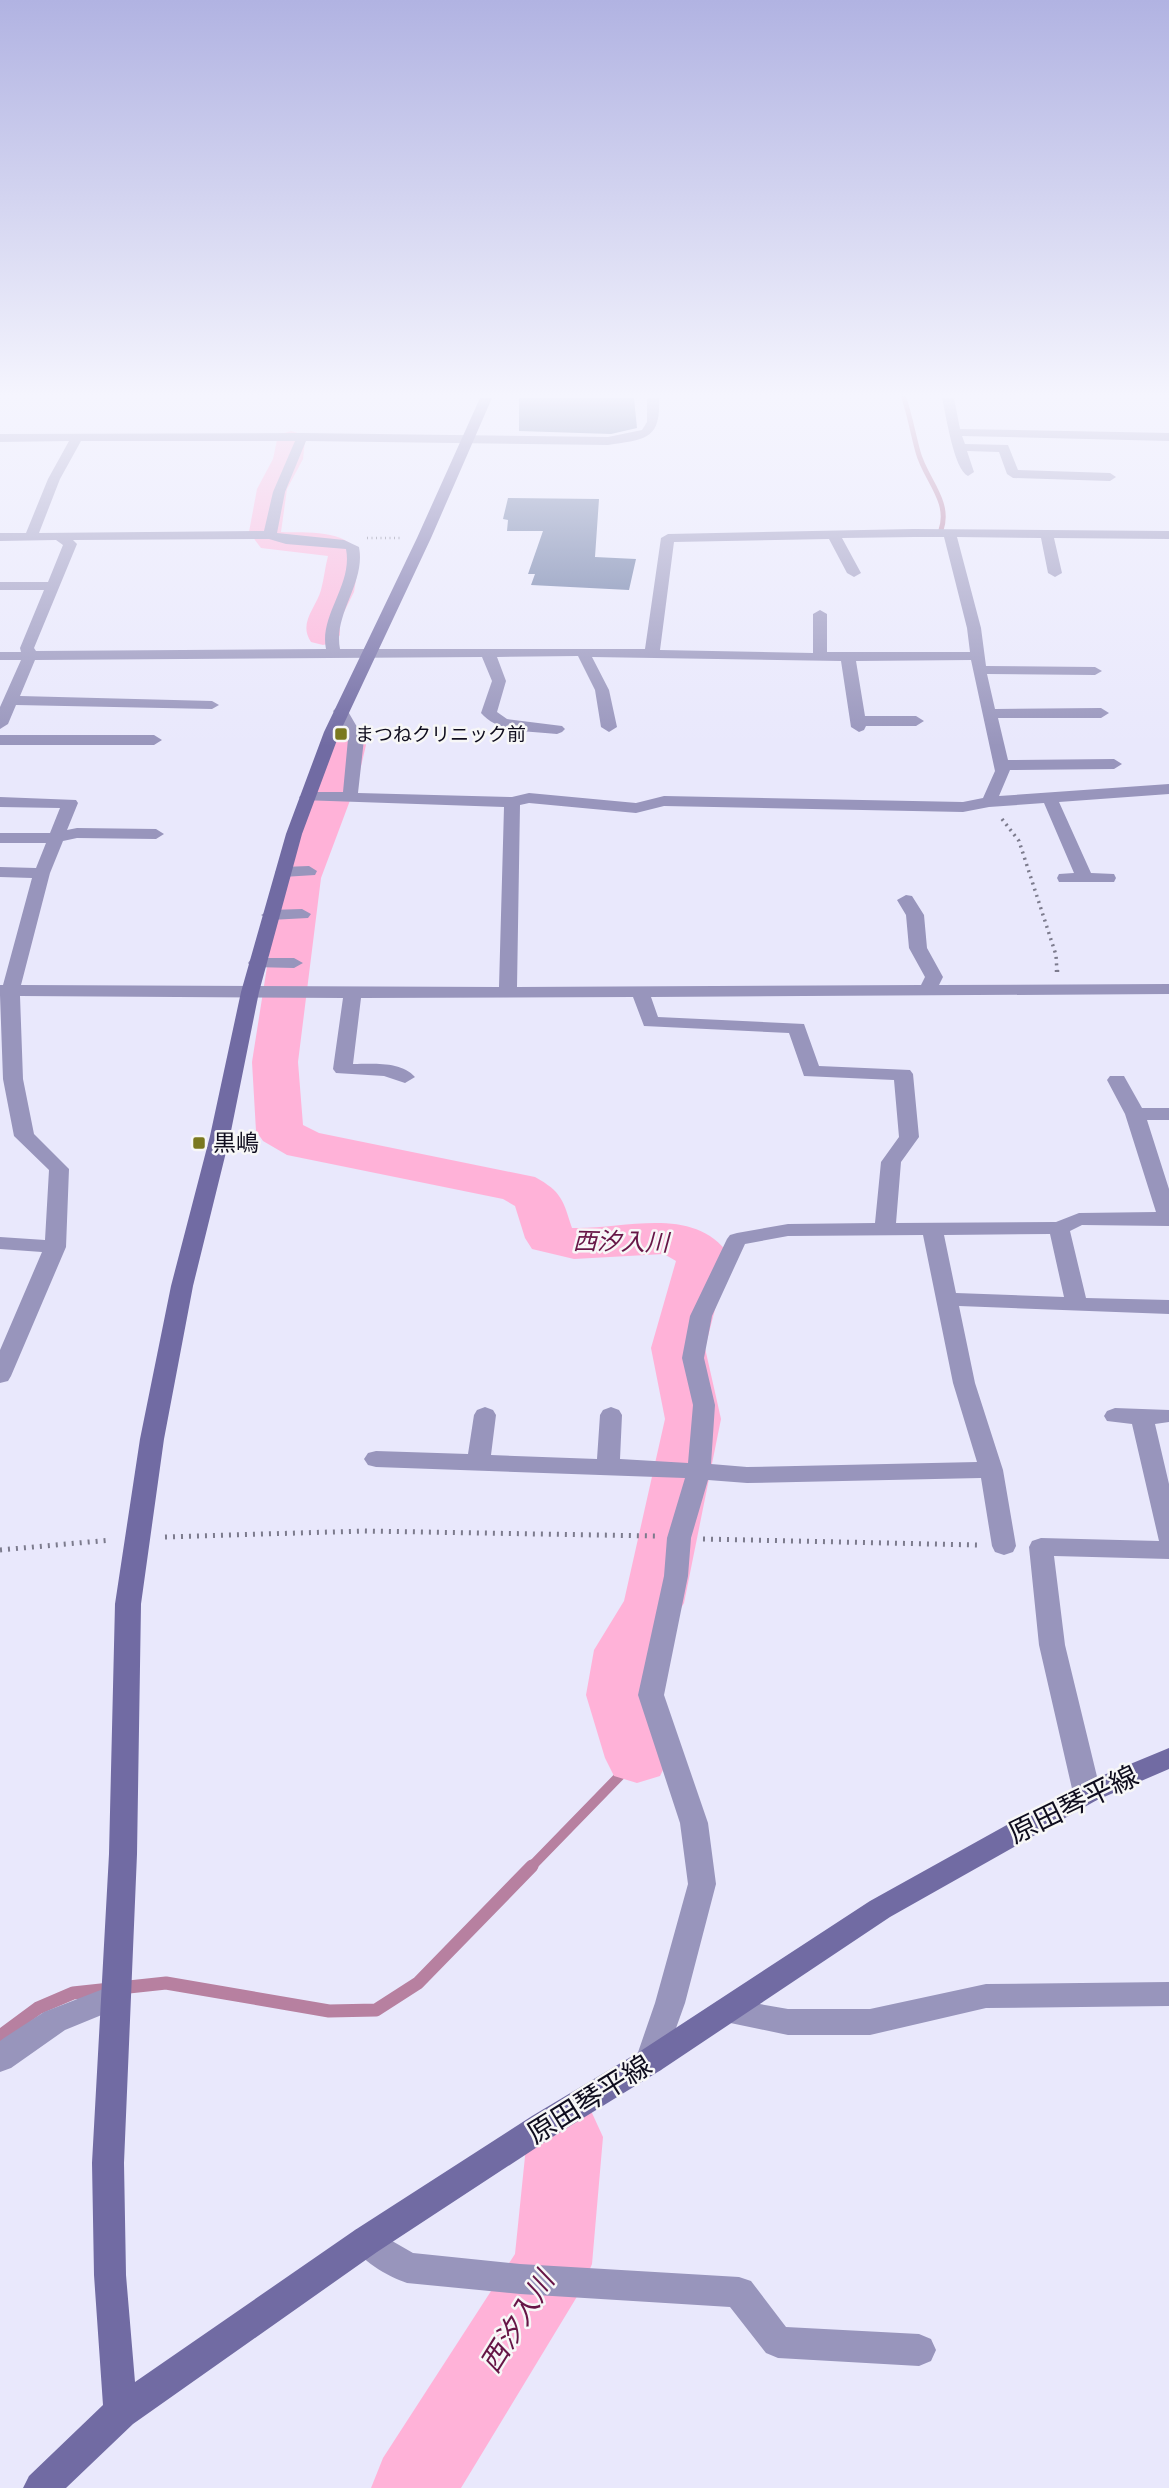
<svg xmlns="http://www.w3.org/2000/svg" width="1169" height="2488" viewBox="0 0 1169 2488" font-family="'Sofia Sans Condensed','Noto Sans JP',sans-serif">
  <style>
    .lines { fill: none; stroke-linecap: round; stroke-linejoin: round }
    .stream-far2 { stroke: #b780a0; stroke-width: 5 }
    .stream-far1 { stroke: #b780a0; stroke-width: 10 }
    .stream { stroke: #b780a0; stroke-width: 13 }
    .river { fill: #ffb2d8; fill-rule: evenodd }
    .building { fill: #6676a1 }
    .path-far3 { stroke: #7c7b8d; stroke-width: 2.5; stroke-dasharray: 1 3.5; stroke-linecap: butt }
    .path-far2 { stroke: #7c7b8d; stroke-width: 3.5; stroke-dasharray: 2 4.5; stroke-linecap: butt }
    .path-far1 { stroke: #7c7b8d; stroke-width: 4.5; stroke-dasharray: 2 5; stroke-linecap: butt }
    .path { stroke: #7c7b8d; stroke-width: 5; stroke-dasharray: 2 6; stroke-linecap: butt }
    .street { fill: #9895bc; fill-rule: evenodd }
    .secondary { fill: #716ba3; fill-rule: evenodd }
    .poi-dot { fill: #7a781f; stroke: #f7f7f7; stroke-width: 2.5 }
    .labels { text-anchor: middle; stroke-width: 5; stroke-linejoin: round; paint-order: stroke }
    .far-poi-label { font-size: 19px; fill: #0f0d1e; stroke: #f7f7f7; text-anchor: start }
    .poi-label { font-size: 23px; fill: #0f0d1e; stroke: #f7f7f7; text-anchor: start }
    .water-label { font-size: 24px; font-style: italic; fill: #661546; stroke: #f7f7f7 }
    .near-street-label { font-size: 28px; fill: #0f0d1e; stroke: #f7f7f7 }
    .near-water-label { font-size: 28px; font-style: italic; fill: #661546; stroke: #f7f7f7 }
  </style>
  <rect width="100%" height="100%" fill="#e9e8fc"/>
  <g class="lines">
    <path class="stream-far2" d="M904 398C910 416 913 434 918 452 925 479 951 501 941 530"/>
    <path class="stream-far1" d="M531 1867 637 1758"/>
    <path class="stream" d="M0 2036 38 2008 73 1993 166 1983 329 2011 376 2010 418 1983 532 1866"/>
    <path class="river" d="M291 431 301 434 305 440 303 459 287 489 281 532C306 533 346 529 360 554L354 592 340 620V635L335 642 323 645 311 642C298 623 316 608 321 590 324 579 325 567 328 556L261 548 249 532 257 489 273 459 277 440 281 434Z
      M347 734 360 737 366 745 358 779 321 878 298 1062 303 1125 319 1133 535 1177C562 1192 563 1200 572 1228 623 1230 694 1204 729 1255L705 1348 721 1419 684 1603 656 1651 650 1695 669 1758 660 1776 637 1783 614 1776 605 1758 586 1695 594 1650 624 1601 665 1419 651 1348 676 1261 664 1254 574 1259 532 1249 525 1238 515 1206 503 1199 287 1155 263 1141 256 1131 252 1062 281 878 320 779 328 745 334 737Z
      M565 2104 592 2113 603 2137 592 2264 581 2290 461 2488H371L383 2458 515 2254 527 2137 538 2113Z"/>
  </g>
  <path class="building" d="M519 398H634L637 428 611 434 519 431Z
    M508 498 599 499 595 557 636 559 629 590 531 585 535 574H528L543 531H507L508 520 503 519Z"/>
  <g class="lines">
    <path class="path-far3" d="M367 538H401"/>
    <path class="path-far2" d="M1002 819 1019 841 1056 955 1057 972"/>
    <path class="path-far1" d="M1057 970V974"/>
    <path class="path" d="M165 1537 364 1531 656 1536
      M703 1539 978 1545
      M0 1550 111 1540"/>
    <path class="street" d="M647 398H659C661 441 644 439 608 445L306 441 285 492 277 533 344 540 359 547C366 583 333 614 340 649H645L661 538 668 534 914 529 1169 531V539L1054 538 1062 573 1055 577 1048 573 1041 538 957 537 981 628 986 666 1095 667 1102 671 1095 675 987 674 995 709 1101 708 1109 713 1101 718H998L1008 760 1114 759 1122 764 1114 769 1010 770 999 796 1169 784V794L1059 802 1091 873 1114 874 1116 878 1114 882H1059L1057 878 1059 874 1074 873 1044 803 989 807 963 812 664 806 636 813 529 803 520 805 517 987 921 985 925 977 909 948 906 915 897 900 906 895 912 896 924 915 927 948 943 977 939 985 1169 984V994L651 997 658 1017 804 1024 819 1066 910 1070 913 1074 919 1137 901 1162 896 1223 1056 1222 1079 1213 1156 1212 1125 1114 1107 1080 1110 1076H1124L1142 1108H1169V1120H1147L1169 1189V1226L1082 1225 1070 1231 1086 1298 1169 1300V1314L959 1306 975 1383 1003 1470 1016 1546 1013 1552 1004 1555 995 1552 992 1546 981 1478 747 1483 708 1480 691 1538 688 1576 664 1695 708 1823 716 1884 685 2003 661 2070 650 2074 639 2070 635 2061 655 2003 688 1884 680 1823 638 1695 664 1576 667 1538 685 1478 376 1467 368 1465 364 1459 368 1453 376 1451 468 1454 474 1415 477 1410 485 1407 493 1410 496 1415 491 1455 597 1459 600 1415 603 1410 611 1407 619 1410 622 1415 620 1459 688 1463 693 1405 682 1358 690 1316 727 1239 730 1235 737 1233 788 1224 875 1223 881 1162 899 1137 894 1080 804 1076 789 1033 644 1026 633 997 361 998 353 1064C372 1064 401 1061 415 1077L405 1083 384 1076 336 1073 333 1069 343 998 20 996 23 1079 34 1134 69 1169 66 1247 11 1376 8 1381 0 1383V1350L42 1252 0 1249V1237L45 1240 49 1170 14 1136 3 1079 0 995V985H3L32 878 0 877V867L36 868 46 843H0V833H50L60 808 0 807V797L76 800 78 803 67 830 77 828 156 829 164 834 156 839 77 838 63 841 50 873 21 985 499 987 504 807 301 800 299 797 307 792H343L348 739 333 711 336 708H346L364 739 358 793 512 797 529 793 636 803 664 796 963 802 983 798 995 771 971 660 856 661 865 716H916L924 721 916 726H866L864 730 859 732 851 727 841 661 592 657 609 690 617 727 609 732 601 727 595 690 578 656 497 657 506 681 497 712 507 719 562 726 565 729 562 732 557 734C532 731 499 734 481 713L492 681 482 657 35 660 20 696 212 701 219 705 212 709 16 705 8 724 0 729V707L21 660H0V652H21L20 648 44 590H0V582H48L63 545 56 540 0 541V533H26L48 479 69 441 0 442V434L302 433 608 437 642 430 647 422ZM81 441H295L273 492 264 531 39 533 60 479ZM914 537H944L967 628 970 652H827V614L820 610 813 614V653L660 650 674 542 829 539 847 573 854 577 861 573 842 538ZM269 539 286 544 346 549C353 585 319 615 326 649L36 651 34 648 77 544 73 540ZM1050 1234 1064 1297 956 1293 944 1235ZM923 1235 953 1383 977 1462 747 1467 711 1464 715 1405 704 1358 712 1316 745 1244 788 1236Z
      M942 398H954L960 429 1169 433V441L962 436 965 444 1008 445 1018 470 1110 473 1116 477 1110 481 1013 478 1007 474 999 452 967 451 974 472 968 476C954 470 946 415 942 398Z
      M0 735H154L162 740 154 745H0Z
      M309 866 317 871 315 875 283 877 275 872 283 867Z
      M302 909 311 914 308 918 270 920 261 915 270 910Z
      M257 958H294L303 963 294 968 251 967 248 963 251 959Z
      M1115 1408 1169 1410V1422L1155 1424 1169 1484V1559L1054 1556 1065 1645 1101 1793 1097 1800 1087 1804 1077 1800 1073 1793 1039 1645 1029 1547 1032 1541 1041 1538 1159 1541 1132 1424 1107 1421 1104 1416 1107 1411Z
      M1169 1982V2006L986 2008 870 2035H788L716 2020 711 2011 716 2002 726 1998 788 2009H870L986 1984Z
      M116 1984 126 1987 131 1996 126 2005 65 2030 11 2068 0 2072V2041L4 2038 44 2012Z
      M366 2226 413 2253 520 2264 739 2277 751 2281 786 2327 919 2334 931 2339 936 2350 931 2361 919 2366 778 2358 766 2353 730 2307 520 2294 407 2283C387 2276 359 2260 350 2241L355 2230Z"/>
    <path class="secondary" d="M480 398H492L431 538 340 732 302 834 259 992 230 1136 193 1286 164 1439 141 1604 137 1854 124 2163 126 2275 135 2382 355 2230 532 2116 639 2052 870 1901 1077 1786 1169 1748V1769L1097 1800 890 1917 661 2070 554 2136 377 2252 133 2424 66 2488H23L29 2476 103 2405 94 2275 92 2163 109 1854 115 1604 140 1439 171 1286 210 1136 241 992 286 834 324 732 417 538Z"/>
  </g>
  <linearGradient id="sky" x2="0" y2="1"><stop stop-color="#b1b3e2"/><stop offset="0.53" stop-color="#f5f5fe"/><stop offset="1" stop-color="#f5f5fe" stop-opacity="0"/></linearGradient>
  <rect width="1169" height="746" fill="url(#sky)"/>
  <g class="poi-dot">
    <rect x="334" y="727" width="14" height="14" rx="3.5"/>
    <rect x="192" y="1136" width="14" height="14" rx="3.5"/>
  </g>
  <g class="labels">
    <g class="far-poi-label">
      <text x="355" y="741">まつねクリニック前</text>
    </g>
    <g class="poi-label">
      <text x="213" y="1151">黒嶋</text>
    </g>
    <g class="water-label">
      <text transform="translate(621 1242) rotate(1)" y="8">西汐入川</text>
    </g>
    <g class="near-street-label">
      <text transform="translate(1073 1804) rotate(-26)" y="10">原田琴平線</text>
      <text transform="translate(589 2099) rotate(-32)" y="10">原田琴平線</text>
    </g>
    <g class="near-water-label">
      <text transform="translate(517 2322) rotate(-58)" y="10">西汐入川</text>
    </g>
  </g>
</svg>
